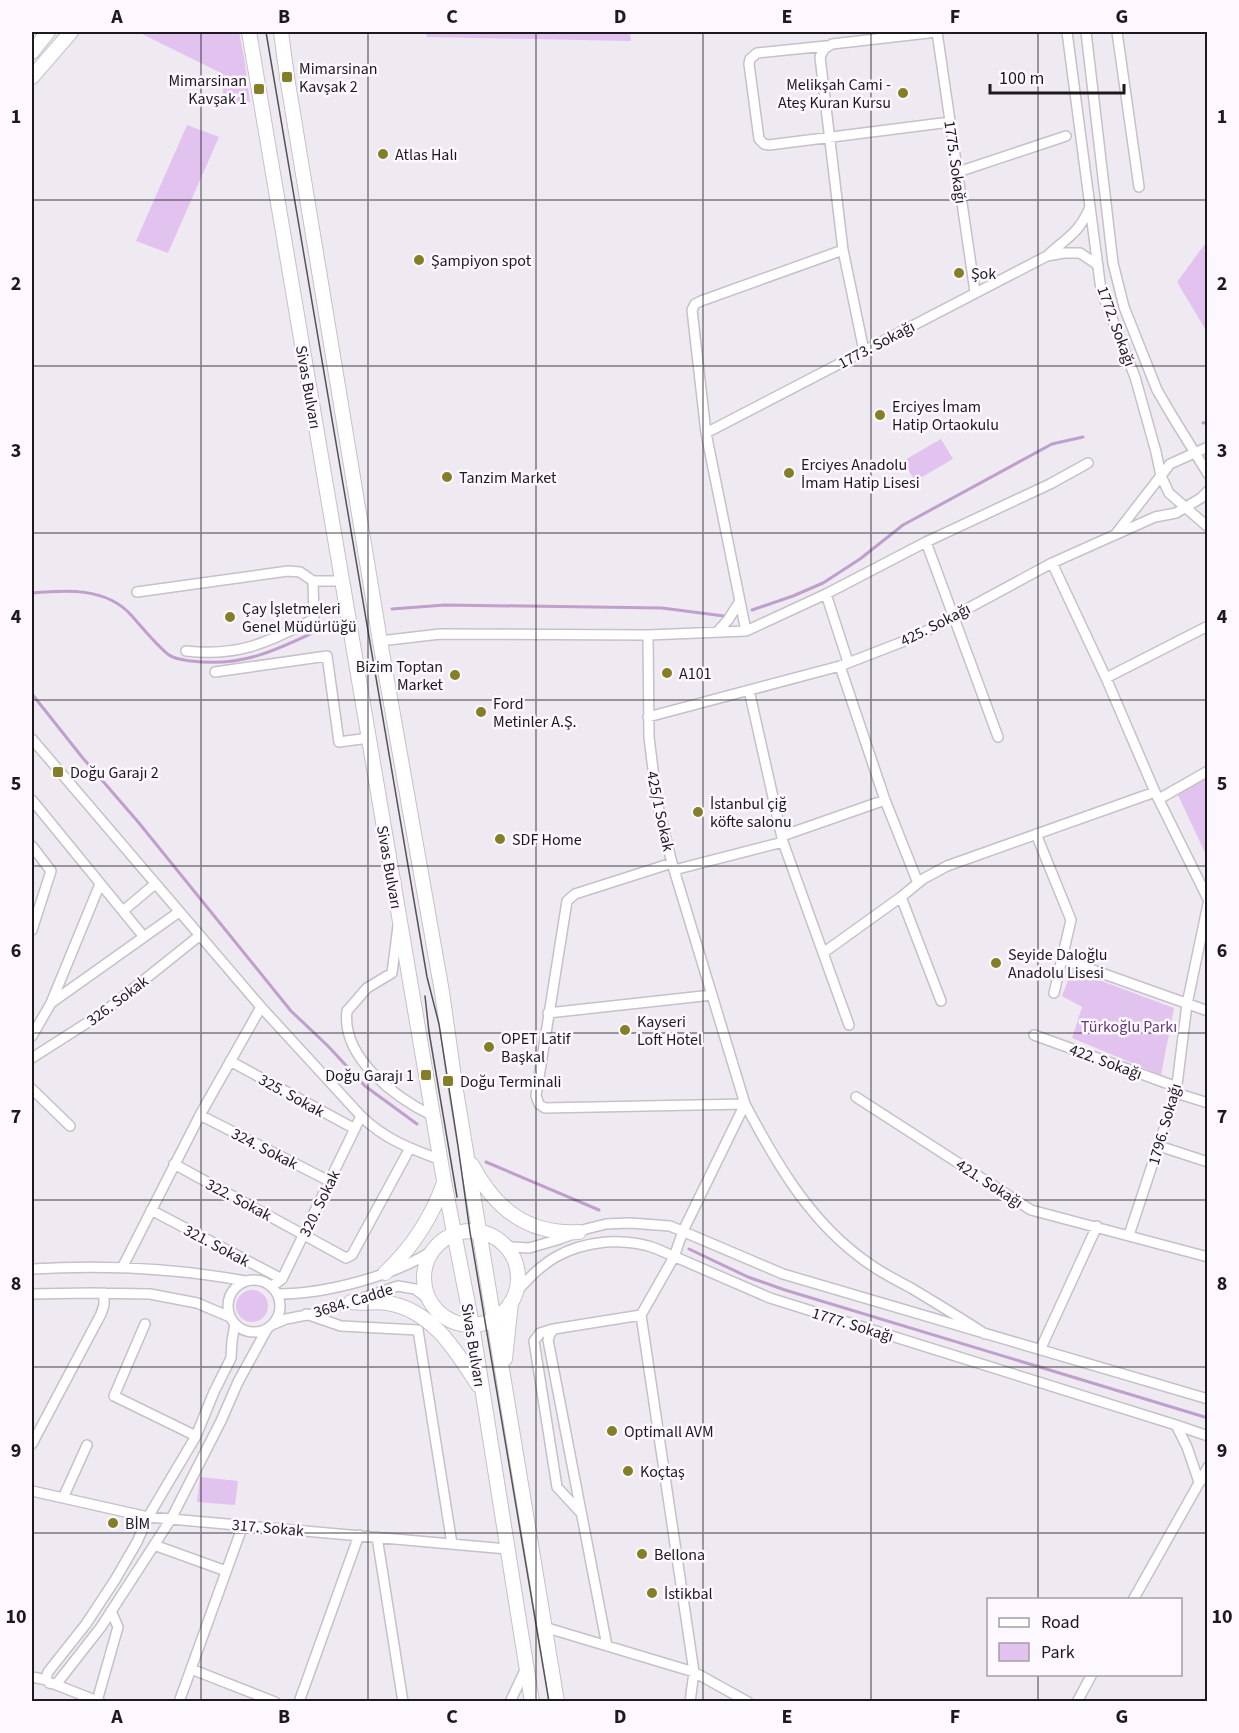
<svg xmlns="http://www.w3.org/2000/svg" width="1239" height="1733" viewBox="0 0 1239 1733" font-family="'Source Sans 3',sans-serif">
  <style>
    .green { fill: #e2c2ef }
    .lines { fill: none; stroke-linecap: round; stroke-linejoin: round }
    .stream { stroke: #bf9fcc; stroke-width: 3 }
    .minor-casing { stroke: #c6c0c8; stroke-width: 12 }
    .highway-casing { stroke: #c6c0c8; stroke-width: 16 }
    .minor { stroke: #fff; stroke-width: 9 }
    .highway { stroke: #fff; stroke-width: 14 }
    .tram { stroke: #565357; stroke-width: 1.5 }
    .grid { fill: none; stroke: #1c1a1d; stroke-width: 1.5; stroke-opacity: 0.55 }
    .poi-dot { fill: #837f26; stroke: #fdf7ff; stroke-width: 2 }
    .labels { text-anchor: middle; stroke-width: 5; stroke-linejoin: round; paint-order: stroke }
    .poi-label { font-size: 16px; fill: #1c1a1d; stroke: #fdf7ff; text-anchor: start }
    .street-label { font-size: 16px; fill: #1c1a1d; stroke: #fdf7ff }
    .park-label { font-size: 16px; fill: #643a73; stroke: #fdf7ff }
    .neatline { fill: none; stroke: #1c1a1d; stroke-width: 2 }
    .grid-label { font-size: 20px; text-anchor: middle; font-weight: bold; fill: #1c1a1d }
  </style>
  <rect width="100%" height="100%" fill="#efeaf1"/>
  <path class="green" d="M138 32H239L244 57 250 102C239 105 231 103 223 95V74Z
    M426 32H630L631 41 427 37Z
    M187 125 219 137 168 253 136 241Z
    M1207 241V332L1177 282Z
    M941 439 953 459 915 481 903 461Z
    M1207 774V857L1177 793Z
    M1072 970 1174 1008 1161 1075 1072 1038 1082 1007 1062 996Z
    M236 1306a16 16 0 1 1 32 0a16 16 0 1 1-32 0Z
    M200 1477 238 1481 235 1505 197 1502Z"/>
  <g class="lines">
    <path class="stream" d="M1203 423 1208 422
      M32 593C65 590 106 587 131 615 141 626 158 647 169 655 174 659 184 660 191 661 244 668 281 648 327 626
      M392 609 445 605 662 608 724 616
      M752 610 793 596 823 583 860 559 903 525 1052 444 1083 437
      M32 694 82 757 139 823 291 1011 328 1046 365 1086 417 1124
      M486 1162 599 1210
      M689 1249 748 1277 785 1290 1208 1418"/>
    <defs>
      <path id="minor" d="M937 32 975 292
        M1067 32 1101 290 1135 377 1156 452 1161 476 1169 493 1208 527
        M1086 32 1113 263 1124 307 1157 390 1171 414 1208 474
        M1117 32 1139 187
        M826 46 757 53 750 59 749 64 759 139 764 144 769 145 950 122
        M958 172 1066 136
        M1047 256 1064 253H1080L1098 265
        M864 351 843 250 820 57 824 49 832 44 937 32
        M706 433 1047 256C1067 237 1078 235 1090 207
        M1115 535 1170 464 1208 447
        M926 542 998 737
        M1052 563 1106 678 1155 792 1208 899
        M137 592 288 571 300 572 313 581
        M826 594 848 662
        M746 631 706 433 692 310 695 304 701 301 843 250
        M717 632 728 620 740 601
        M648 635 746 631 826 594 926 542 1050 484 1088 463
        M380 641 440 634 648 635 649 737 657 802 672 863 745 1104 683 1231 674 1257 641 1315 694 1672 690 1702
        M186 651C241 657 267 642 314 619L313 581H342
        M840 666 885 800 918 883
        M215 672 327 656 339 742 369 738
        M1106 678 1208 626
        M749 690 783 842 849 1025
        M648 717 840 666 915 637 1052 563 1155 517 1176 513 1201 498 1208 491
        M32 739 261 1007 361 1116C384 1139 411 1149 441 1160
        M1159 799 1208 771
        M32 800 144 937
        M1036 834 1071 920 1054 993
        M782 836 885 800
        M32 846 51 871 32 930
        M672 863 575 894 567 901 536 1096 539 1104 545 1108 745 1104C774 1159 806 1215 856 1254 873 1268 892 1278 911 1288 936 1303 961 1318 985 1334
        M674 870 783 842
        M901 897 941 1001
        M123 911 155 884
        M398 926 392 973 367 988 347 1011C341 1058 396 1098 433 1116
        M823 953 901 897 923 879 947 866 1155 792
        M1062 959 1208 1011
        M51 1003 100 884
        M548 1013 712 995
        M1034 1035 1177 1087
        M32 1036 51 1003 179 912
        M32 1058 104 1012 199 936
        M230 1061 355 1129
        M32 1089 70 1126
        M1176 1093 1208 1103
        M856 1097 1031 1210 1208 1257
        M200 1115 329 1181
        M1159 1146 1208 1162
        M174 1164 346 1258 352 1255 410 1148
        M151 1210 282 1279
        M1129 1235 1176 1093 1187 1004 1208 904
        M501 1243 512 1247 529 1248 560 1239 586 1229 606 1224 630 1223 670 1226 783 1274 1208 1399
        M122 1268 200 1115 261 1007
        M32 1269C103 1265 175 1268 245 1281
        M228 1306a26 26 0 1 1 52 0a26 26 0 1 1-52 0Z
        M272 1286 282 1279 361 1116
        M32 1294 90 1293 150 1294 197 1303 230 1317
        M278 1294C325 1294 395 1276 435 1249
        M515 1294C541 1262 565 1246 606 1242 624 1241 640 1242 657 1249L770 1298 1176 1425 1208 1436
        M306 1314 341 1326 418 1330 452 1544
        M145 1324 114 1396 196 1436
        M235 1324 232 1341 231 1358 214 1392 196 1436 148 1517 137 1542 115 1580 86 1624 48 1672 46 1678 49 1683 54 1684 58 1682 101 1627 171 1519 221 1421 238 1382 267 1329
        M274 1324 286 1319 322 1312 330 1307 351 1302 398 1286 415 1289 430 1300
        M553 1329 540 1333 534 1341 557 1487 581 1513
        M1040 1350 1097 1226
        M1176 1425 1187 1447 1199 1482 1201 1481
        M32 1444 101 1314 104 1305V1293
        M32 1491 148 1517 507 1549
        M63 1498 87 1445
        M377 1537 403 1702
        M154 1545 226 1571
        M1133 1600 1208 1467
        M544 1627 694 1672 748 1702
        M607 1646 548 1340 550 1334 554 1329 641 1315
        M191 1669 275 1702
        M32 1677 47 1680
        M54 1684 100 1702
        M97 1701 118 1627 111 1611
        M179 1702 243 1525
        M299 1702 359 1535
        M510 1702 526 1668
        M1077 1702 1092 1674"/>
      <path id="highway" d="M249 32 444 1181 472 1325 532 1702
        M281 32 287 77 380 641 442 992 456 1091 557 1702
        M32 52 48 32
        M32 77 71 32
        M472 1165C495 1209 528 1235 579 1232
        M424 1278a47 47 0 1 1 94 0a47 47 0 1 1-94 0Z
        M385 1273C413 1247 431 1219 444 1183
        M351 1302C364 1304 376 1301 388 1303 433 1311 456 1351 478 1385
        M505 1359 511 1302"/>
    </defs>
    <use href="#minor" class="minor-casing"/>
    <use href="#highway" class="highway-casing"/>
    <use href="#minor" class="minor"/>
    <use href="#highway" class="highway"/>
    <path class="tram" d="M266 32 427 977 439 1024 458 1146 470 1232 549 1702
      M425 996 429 1032 457 1197"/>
  </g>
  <path class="grid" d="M201 32V1702M368 32V1702M536 32V1702M703 32V1702M871 32V1702M1038 32V1600M32 200H1208M32 366H1208M32 533H1208M32 700H1208M32 866H1208M32 1033H1208M32 1200H1208M32 1367H1208M32 1533H1208M1038 1674V1702"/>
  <g class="poi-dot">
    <rect x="281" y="71" width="12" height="12" rx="3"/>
    <rect x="253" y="83" width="12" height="12" rx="3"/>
    <circle cx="903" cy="93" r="6"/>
    <circle cx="383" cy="154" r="6"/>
    <circle cx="419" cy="260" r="6"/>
    <circle cx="959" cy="273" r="6"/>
    <circle cx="880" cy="415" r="6"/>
    <circle cx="789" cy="473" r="6"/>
    <circle cx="447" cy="477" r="6"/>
    <circle cx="230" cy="617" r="6"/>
    <circle cx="667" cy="673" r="6"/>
    <circle cx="455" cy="675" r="6"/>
    <circle cx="481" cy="712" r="6"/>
    <rect x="52" y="766" width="12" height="12" rx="3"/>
    <circle cx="698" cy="812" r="6"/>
    <circle cx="500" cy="839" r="6"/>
    <circle cx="996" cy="963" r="6"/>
    <circle cx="625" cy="1030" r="6"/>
    <circle cx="489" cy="1047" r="6"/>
    <rect x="420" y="1069" width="12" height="12" rx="3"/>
    <rect x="442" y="1075" width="12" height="12" rx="3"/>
    <circle cx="612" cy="1431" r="6"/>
    <circle cx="628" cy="1471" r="6"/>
    <circle cx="113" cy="1523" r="6"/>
    <circle cx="642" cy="1554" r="6"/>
    <circle cx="652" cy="1593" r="6"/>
  </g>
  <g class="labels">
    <g class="poi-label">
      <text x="299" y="74">Mimarsinan<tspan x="299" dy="18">Kavşak 2</tspan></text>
      <text x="247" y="86" text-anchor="end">Mimarsinan<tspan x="247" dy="18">Kavşak 1</tspan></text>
      <text x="891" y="90" text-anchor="end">Melikşah Cami -<tspan x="891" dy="18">Ateş Kuran Kursu</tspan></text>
      <text x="395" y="160">Atlas Halı</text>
      <text x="431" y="266">Şampiyon spot</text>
      <text x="971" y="279">Şok</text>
      <text x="892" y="412">Erciyes İmam<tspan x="892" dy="18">Hatip Ortaokulu</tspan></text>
      <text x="801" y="470">Erciyes Anadolu<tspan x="801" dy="18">İmam Hatip Lisesi</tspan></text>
      <text x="459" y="483">Tanzim Market</text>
      <text x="242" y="614">Çay İşletmeleri<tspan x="242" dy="18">Genel Müdürlüğü</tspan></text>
      <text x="443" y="672" text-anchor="end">Bizim Toptan<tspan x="443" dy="18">Market</tspan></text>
      <text x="679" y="679">A101</text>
      <text x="493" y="709">Ford<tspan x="493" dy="18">Metinler A.Ş.</tspan></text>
      <text x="70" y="778">Doğu Garajı 2</text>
      <text x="710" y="809">İstanbul çiğ<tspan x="710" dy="18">köfte salonu</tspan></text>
      <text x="512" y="845">SDF Home</text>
      <text x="1008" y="960">Seyide Daloğlu<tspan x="1008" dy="18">Anadolu Lisesi</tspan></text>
      <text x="637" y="1027">Kayseri<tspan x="637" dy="18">Loft Hotel</tspan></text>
      <text x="501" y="1044">OPET Latif<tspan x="501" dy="18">Başkal</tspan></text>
      <text x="414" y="1081" text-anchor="end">Doğu Garajı 1</text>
      <text x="460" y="1087">Doğu Terminali</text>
      <text x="624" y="1437">Optimall AVM</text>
      <text x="640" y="1477">Koçtaş</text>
      <text x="125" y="1529">BİM</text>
      <text x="654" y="1560">Bellona</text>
      <text x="664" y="1599">İstikbal</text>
    </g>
    <g class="street-label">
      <text transform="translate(956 162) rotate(82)" y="6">1775. Sokağı</text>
      <text transform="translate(1117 326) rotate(70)" y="6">1772. Sokağı</text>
      <text transform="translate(876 344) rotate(-28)" y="6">1773. Sokağı</text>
      <text transform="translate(309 387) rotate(80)" y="6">Sivas Bulvarı</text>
      <text transform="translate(935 624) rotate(-27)" y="6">425. Sokağı</text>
      <text transform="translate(661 811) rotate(78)" y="6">425/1 Sokak</text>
      <text transform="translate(390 867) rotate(80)" y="6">Sivas Bulvarı</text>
      <text transform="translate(117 1000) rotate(-37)" y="6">326. Sokak</text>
      <text transform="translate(1106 1061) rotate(20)" y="6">422. Sokağı</text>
      <text transform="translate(292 1095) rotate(29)" y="6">325. Sokak</text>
      <text transform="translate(1164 1124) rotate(-74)" y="6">1796. Sokağı</text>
      <text transform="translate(265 1148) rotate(27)" y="6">324. Sokak</text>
      <text transform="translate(990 1183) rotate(33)" y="6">421. Sokağı</text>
      <text transform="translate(239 1199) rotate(28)" y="6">322. Sokak</text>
      <text transform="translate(319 1203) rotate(-64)" y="6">320. Sokak</text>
      <text transform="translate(217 1245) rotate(28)" y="6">321. Sokak</text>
      <text transform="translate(353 1300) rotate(-17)" y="6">3684. Cadde</text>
      <text transform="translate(853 1324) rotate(17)" y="6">1777. Sokağı</text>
      <text transform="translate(474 1345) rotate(81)" y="6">Sivas Bulvarı</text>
      <text transform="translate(268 1527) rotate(5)" y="6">317. Sokak</text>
    </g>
    <g class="park-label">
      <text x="1129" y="1032">Türkoğlu Parkı</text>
    </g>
  </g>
  <rect width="1239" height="1733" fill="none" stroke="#fdf7ff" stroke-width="66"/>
  <rect x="987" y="1598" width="195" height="78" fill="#fdf7ff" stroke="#a39fa5" stroke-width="1.5"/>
  <rect x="999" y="1618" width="30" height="9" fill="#ffffff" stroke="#a39fa5" stroke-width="1.5"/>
  <text x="1041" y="1628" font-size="18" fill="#1c1a1d">Road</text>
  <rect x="999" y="1643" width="30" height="18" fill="#e2c2ef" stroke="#a39fa5" stroke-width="1.5"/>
  <text x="1041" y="1658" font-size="18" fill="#1c1a1d">Park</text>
  <path d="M990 84v9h134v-9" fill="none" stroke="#1c1a1d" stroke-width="3"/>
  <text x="999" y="84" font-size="18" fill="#1c1a1d" stroke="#fdf7ff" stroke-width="4.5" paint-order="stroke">100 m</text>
  <rect x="33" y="33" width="1173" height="1667" class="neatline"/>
  <g class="grid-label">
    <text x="117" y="23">A</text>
    <text x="284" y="23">B</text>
    <text x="452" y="23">C</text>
    <text x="620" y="23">D</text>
    <text x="787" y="23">E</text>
    <text x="955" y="23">F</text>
    <text x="1122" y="23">G</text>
    <text x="16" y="123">1</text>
    <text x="1222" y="123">1</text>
    <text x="16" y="290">2</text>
    <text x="1222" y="290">2</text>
    <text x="16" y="457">3</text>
    <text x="1222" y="457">3</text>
    <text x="16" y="623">4</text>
    <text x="1222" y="623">4</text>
    <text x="16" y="790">5</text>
    <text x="1222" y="790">5</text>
    <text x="16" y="957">6</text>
    <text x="1222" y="957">6</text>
    <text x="16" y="1123">7</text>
    <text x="1222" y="1123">7</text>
    <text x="16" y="1290">8</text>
    <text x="1222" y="1290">8</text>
    <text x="16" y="1457">9</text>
    <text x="1222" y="1457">9</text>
    <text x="16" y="1623">10</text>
    <text x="1222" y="1623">10</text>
    <text x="117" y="1723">A</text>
    <text x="284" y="1723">B</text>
    <text x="452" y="1723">C</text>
    <text x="620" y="1723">D</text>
    <text x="787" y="1723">E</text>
    <text x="955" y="1723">F</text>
    <text x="1122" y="1723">G</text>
  </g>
</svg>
